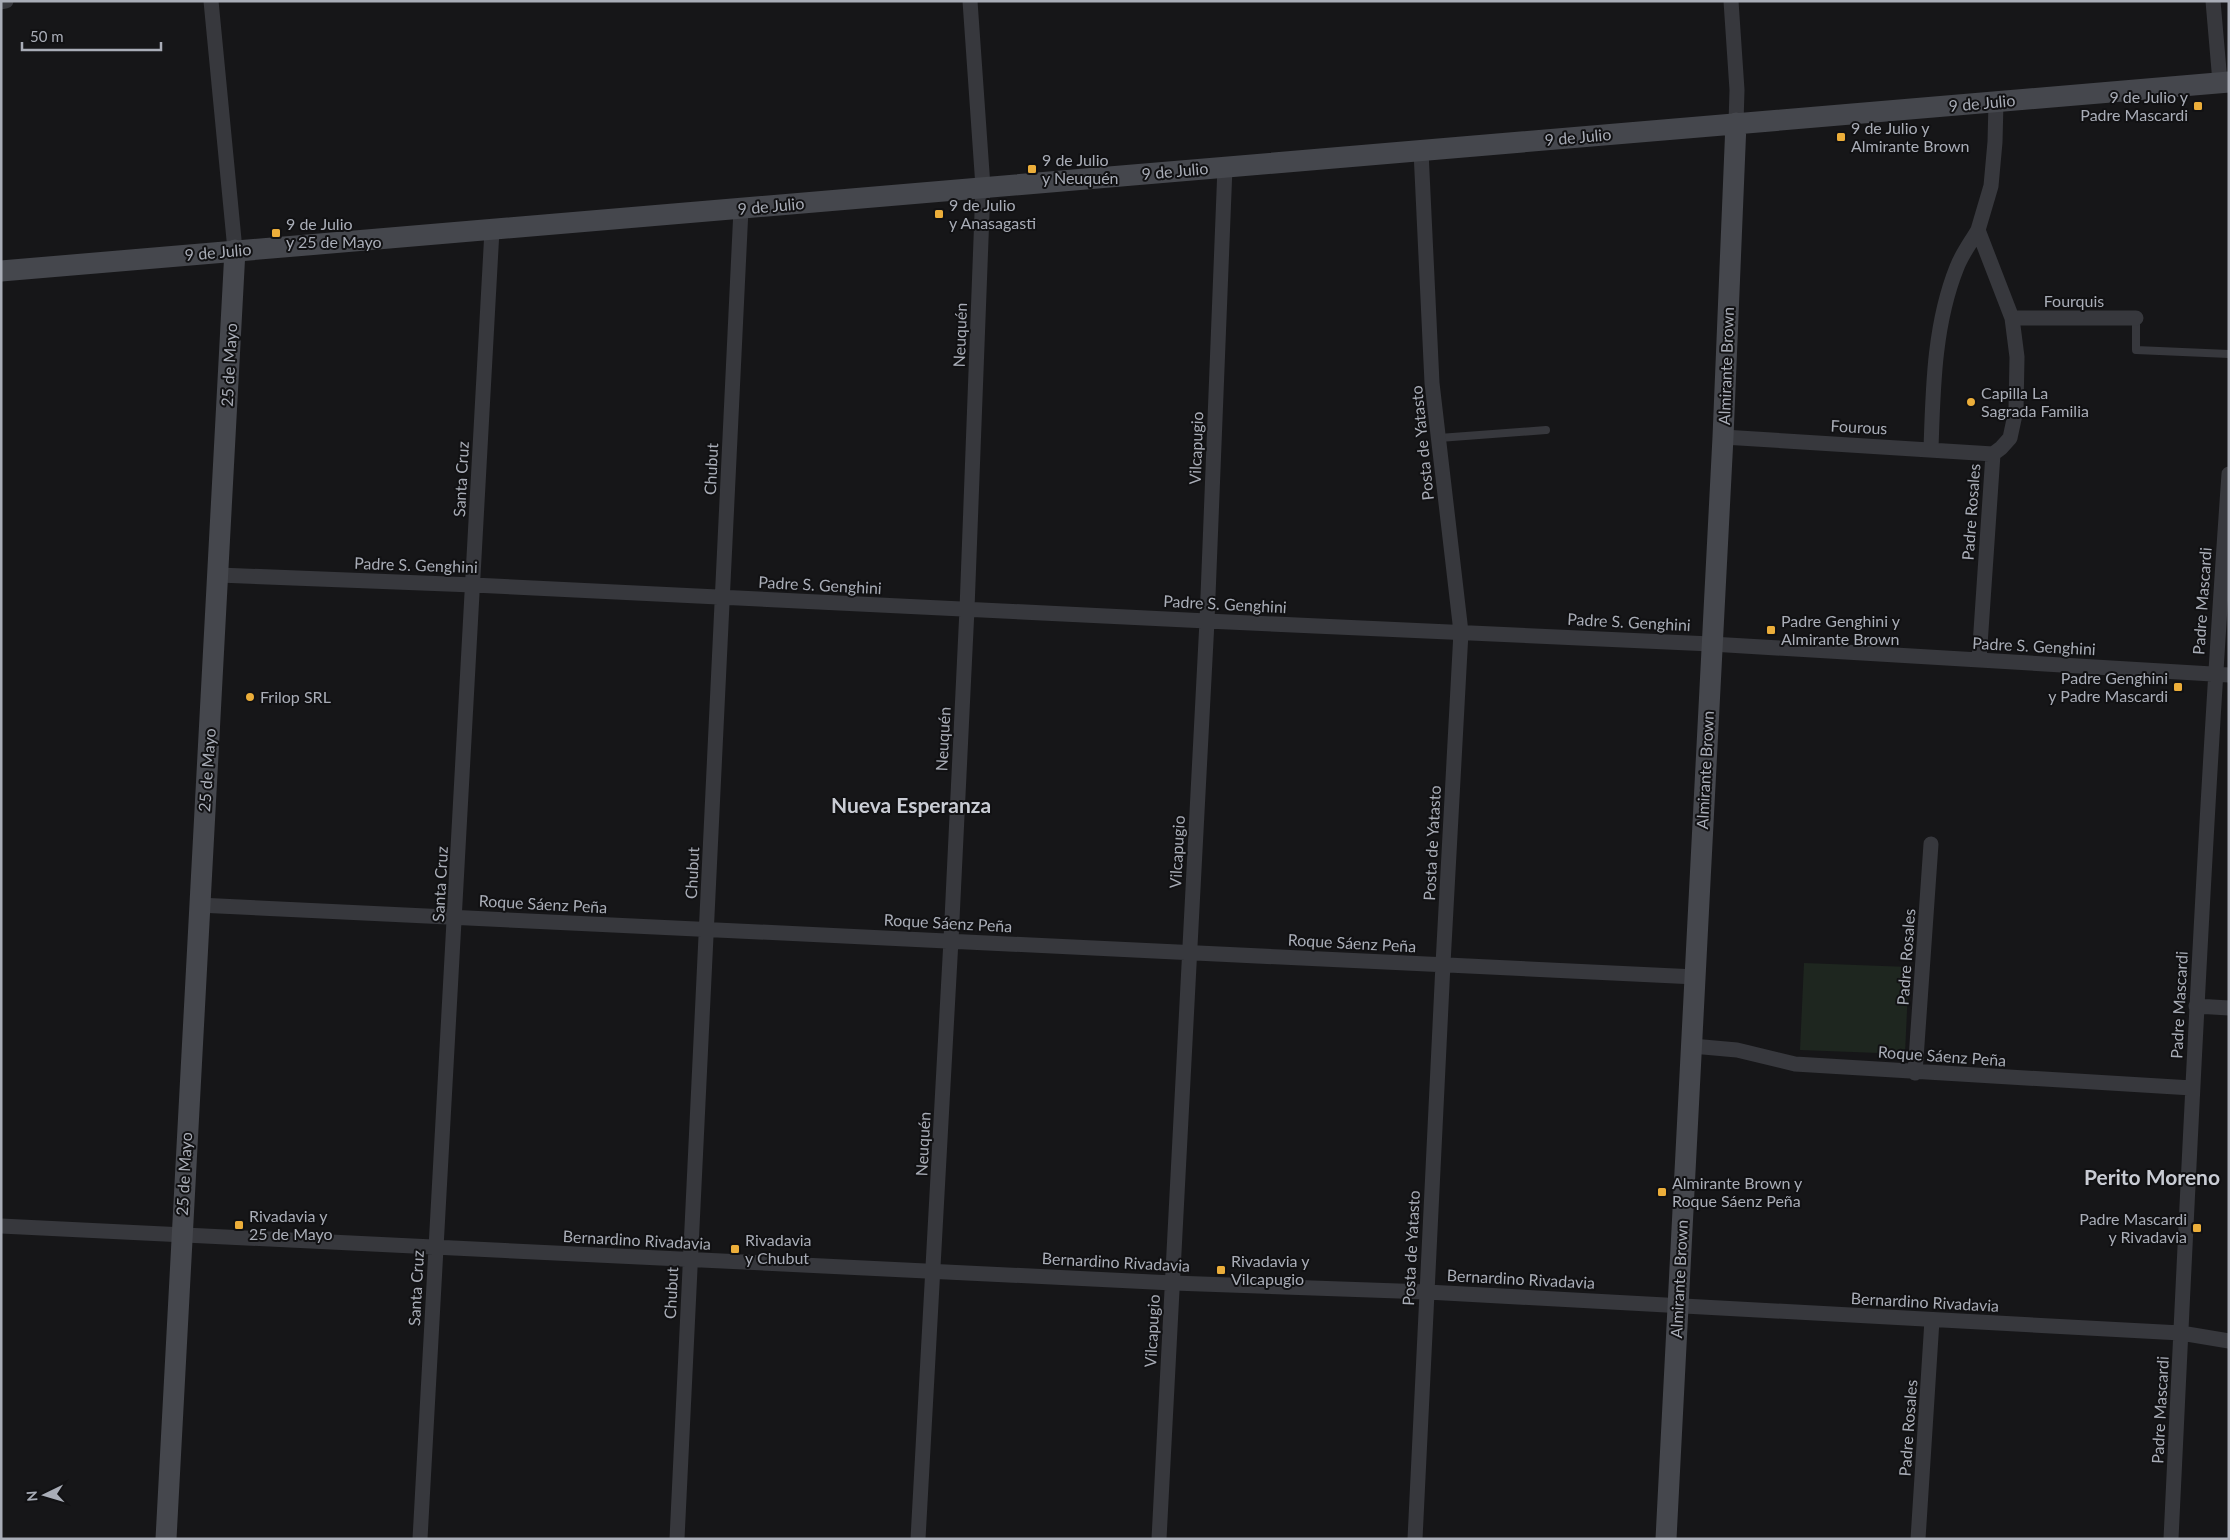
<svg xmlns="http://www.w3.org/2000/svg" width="2230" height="1540" viewBox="0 0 2230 1540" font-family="Lato,sans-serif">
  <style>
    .green { fill: #1e261f }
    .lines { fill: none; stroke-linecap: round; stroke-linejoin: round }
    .lane { stroke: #37383d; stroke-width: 8 }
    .street { stroke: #37383d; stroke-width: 15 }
    .secondary { stroke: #45474d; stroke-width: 21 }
    .poi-dot { fill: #ecae3a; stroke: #111113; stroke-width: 2 }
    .labels { text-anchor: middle; stroke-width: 4; stroke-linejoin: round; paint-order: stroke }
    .poi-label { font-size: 16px; fill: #a9adb7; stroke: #111113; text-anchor: start }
    .street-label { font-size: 16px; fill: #a9adb7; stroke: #111113 }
    .district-label { font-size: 21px; font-weight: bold; fill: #c9ccd4; stroke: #111113 }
  </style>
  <rect width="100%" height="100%" fill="#161618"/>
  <path class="green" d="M1804 963 1909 967 1905 1054 1800 1050Z"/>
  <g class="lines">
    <path class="lane" d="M2136 318V350L2229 354
      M1439 438 1546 430"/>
    <path class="street" d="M211 1 235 250
      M1731 1 1737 90 1736 123
      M2213 1 2220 82
      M1 2 6 1
      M2012 318H2136
      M1723 437 1993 454
      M1931 449C1933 388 1934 324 1957 267 1962 254 1971 242 1978 230
      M219 575 473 585 1207 621 1711 644 2229 675
      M1979 660 1993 454 2001 448 2010 438 2016 410 2017 357 2012 318 1978 230 1991 186 1995 142 1996 102
      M198 905 1696 977
      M2196 1006 2229 1008
      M1692 1046 1737 1050 1795 1064 2192 1088
      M1915 1073 1931 844
      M1 1226 1173 1283 1427 1292 2181 1333 2229 1341
      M420 1539 492 230
      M677 1539 741 209
      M918 1539 951 940 967 609 983 187 970 1
      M1159 1539 1207 621 1225 167
      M1415 1539 1443 964 1461 632 1432 383 1421 151
      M1918 1539 1932 1320
      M2171 1539C2188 1184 2204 829 2229 474"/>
    <path class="secondary" d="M1 271 2229 82
      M166 1539 235 250
      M1666 1539 1723 437 1736 123"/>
  </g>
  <g class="poi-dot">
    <rect x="2193" y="101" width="10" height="10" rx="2.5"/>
    <rect x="1836" y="132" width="10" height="10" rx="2.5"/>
    <rect x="1027" y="164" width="10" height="10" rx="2.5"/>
    <rect x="934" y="209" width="10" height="10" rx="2.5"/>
    <rect x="271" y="228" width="10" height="10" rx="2.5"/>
    <circle cx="1971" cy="402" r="5"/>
    <rect x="1766" y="625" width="10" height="10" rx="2.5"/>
    <rect x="2173" y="682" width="10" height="10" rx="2.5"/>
    <circle cx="250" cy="697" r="5"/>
    <rect x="1657" y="1187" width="10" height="10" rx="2.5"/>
    <rect x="234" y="1220" width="10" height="10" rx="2.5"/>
    <rect x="2192" y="1223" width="10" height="10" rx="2.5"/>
    <rect x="730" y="1244" width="10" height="10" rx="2.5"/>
    <rect x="1216" y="1265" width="10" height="10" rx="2.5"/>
  </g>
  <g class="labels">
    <g class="poi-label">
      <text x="2188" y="103" text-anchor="end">9 de Julio y<tspan x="2188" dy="18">Padre Mascardi</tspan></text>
      <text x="1851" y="134">9 de Julio y<tspan x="1851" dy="18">Almirante Brown</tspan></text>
      <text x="1042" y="166">9 de Julio<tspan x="1042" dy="18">y Neuquén</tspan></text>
      <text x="949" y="211">9 de Julio<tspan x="949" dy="18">y Anasagasti</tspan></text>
      <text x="286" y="230">9 de Julio<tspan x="286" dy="18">y 25 de Mayo</tspan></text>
      <text x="1981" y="399">Capilla La<tspan x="1981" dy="18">Sagrada Familia</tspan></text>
      <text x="1781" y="627">Padre Genghini y<tspan x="1781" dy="18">Almirante Brown</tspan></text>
      <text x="2168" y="684" text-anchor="end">Padre Genghini<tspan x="2168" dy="18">y Padre Mascardi</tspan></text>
      <text x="260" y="703">Frilop SRL</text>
      <text x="1672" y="1189">Almirante Brown y<tspan x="1672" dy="18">Roque Sáenz Peña</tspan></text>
      <text x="249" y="1222">Rivadavia y<tspan x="249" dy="18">25 de Mayo</tspan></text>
      <text x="2187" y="1225" text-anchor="end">Padre Mascardi<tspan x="2187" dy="18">y Rivadavia</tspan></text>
      <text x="745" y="1246">Rivadavia<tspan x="745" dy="18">y Chubut</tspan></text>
      <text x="1231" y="1267">Rivadavia y<tspan x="1231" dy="18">Vilcapugio</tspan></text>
    </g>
    <g class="street-label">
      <text transform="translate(1982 103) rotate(-5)" y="6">9 de Julio</text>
      <text transform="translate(1578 137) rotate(-5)" y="6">9 de Julio</text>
      <text transform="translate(1175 171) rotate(-5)" y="6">9 de Julio</text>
      <text transform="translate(771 206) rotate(-5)" y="6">9 de Julio</text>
      <text transform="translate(218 252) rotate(-5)" y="6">9 de Julio</text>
      <text x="2074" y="307">Fourquis</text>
      <text transform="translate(960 335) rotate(-88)" y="6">Neuquén</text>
      <text transform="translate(229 365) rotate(-87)" y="6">25 de Mayo</text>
      <text transform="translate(1726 366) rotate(-88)" y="6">Almirante Brown</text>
      <text transform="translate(1859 427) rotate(3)" y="6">Fourous</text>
      <text transform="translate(1422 443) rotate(-96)" y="6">Posta de Yatasto</text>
      <text transform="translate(1196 448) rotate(-88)" y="6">Vilcapugio</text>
      <text transform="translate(711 469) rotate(-87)" y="6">Chubut</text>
      <text transform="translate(461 479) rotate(-87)" y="6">Santa Cruz</text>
      <text transform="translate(1971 512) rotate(-86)" y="6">Padre Rosales</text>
      <text transform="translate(416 565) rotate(2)" y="6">Padre S. Genghini</text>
      <text transform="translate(820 585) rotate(3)" y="6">Padre S. Genghini</text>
      <text transform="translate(2202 601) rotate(-86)" y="6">Padre Mascardi</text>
      <text transform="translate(1225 604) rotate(3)" y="6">Padre S. Genghini</text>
      <text transform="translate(1629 622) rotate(3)" y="6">Padre S. Genghini</text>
      <text transform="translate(2034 646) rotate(3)" y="6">Padre S. Genghini</text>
      <text transform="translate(943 739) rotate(-87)" y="6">Neuquén</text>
      <text transform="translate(207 770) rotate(-86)" y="6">25 de Mayo</text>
      <text transform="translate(1705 770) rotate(-87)" y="6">Almirante Brown</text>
      <text transform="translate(1432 843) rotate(-87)" y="6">Posta de Yatasto</text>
      <text transform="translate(1177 852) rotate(-87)" y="6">Vilcapugio</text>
      <text transform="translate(692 873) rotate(-87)" y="6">Chubut</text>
      <text transform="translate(440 884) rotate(-87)" y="6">Santa Cruz</text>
      <text transform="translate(543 904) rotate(3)" y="6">Roque Sáenz Peña</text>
      <text transform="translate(948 923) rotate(3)" y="6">Roque Sáenz Peña</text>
      <text transform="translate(1352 943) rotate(3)" y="6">Roque Sáenz Peña</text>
      <text transform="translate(1906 957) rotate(-86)" y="6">Padre Rosales</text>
      <text transform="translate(2179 1005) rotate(-87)" y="6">Padre Mascardi</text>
      <text transform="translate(1942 1056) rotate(4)" y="6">Roque Sáenz Peña</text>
      <text transform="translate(923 1144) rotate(-87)" y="6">Neuquén</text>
      <text transform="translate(184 1174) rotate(-87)" y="6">25 de Mayo</text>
      <text transform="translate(637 1240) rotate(3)" y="6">Bernardino Rivadavia</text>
      <text transform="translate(1411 1248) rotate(-87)" y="6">Posta de Yatasto</text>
      <text transform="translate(1116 1262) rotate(3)" y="6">Bernardino Rivadavia</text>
      <text transform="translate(1521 1279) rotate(3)" y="6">Bernardino Rivadavia</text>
      <text transform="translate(1679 1279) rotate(-87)" y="6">Almirante Brown</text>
      <text transform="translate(416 1288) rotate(-87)" y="6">Santa Cruz</text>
      <text transform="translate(671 1293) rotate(-87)" y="6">Chubut</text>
      <text transform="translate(1925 1302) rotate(3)" y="6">Bernardino Rivadavia</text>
      <text transform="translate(1152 1331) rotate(-87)" y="6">Vilcapugio</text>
      <text transform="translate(2160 1410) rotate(-87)" y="6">Padre Mascardi</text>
      <text transform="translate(1908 1428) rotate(-86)" y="6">Padre Rosales</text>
    </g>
    <g class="district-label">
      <text x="911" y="813">Nueva Esperanza</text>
      <text x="2152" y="1185">Perito Moreno</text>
    </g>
  </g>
  <rect width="2230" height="1540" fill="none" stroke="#a9adb7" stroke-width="5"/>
  <g transform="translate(45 1495) rotate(265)" stroke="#111113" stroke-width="4" paint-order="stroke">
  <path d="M0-4L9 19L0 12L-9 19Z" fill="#a9adb7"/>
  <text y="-8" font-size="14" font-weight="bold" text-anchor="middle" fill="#a9adb7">N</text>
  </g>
  <path d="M22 42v8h139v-8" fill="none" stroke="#a9adb7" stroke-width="2.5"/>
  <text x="30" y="42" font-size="15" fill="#a9adb7" stroke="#111113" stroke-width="4" paint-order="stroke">50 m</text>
</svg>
